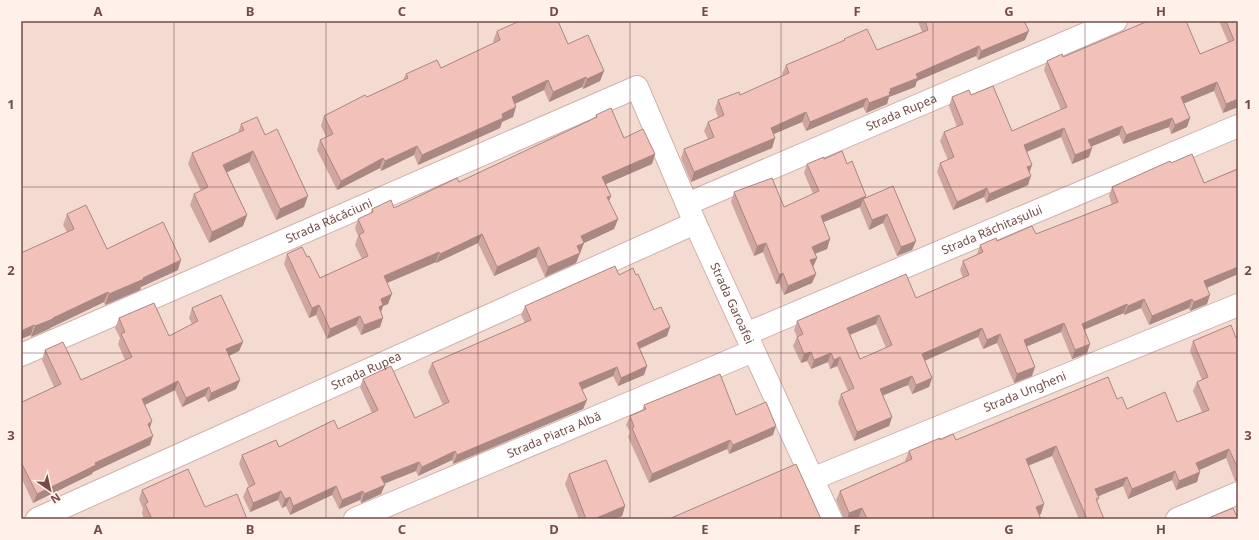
<svg xmlns="http://www.w3.org/2000/svg" width="1259" height="540" viewBox="0 0 1259 540" font-family="'Noto Sans',sans-serif">
  <style>
    .residential { fill: #f4dbd1 }
    .lines { fill: none; stroke-linecap: round; stroke-linejoin: round }
    .street-casing { stroke: #d0b2ac; stroke-width: 24 }
    .street { stroke: #fff; stroke-width: 22 }
    .wall { fill: #d0a6a0; fill-rule: evenodd }
    .shaded-wall { fill: #a98782 }
    .building { fill: #f2c1ba; stroke: #a98782; fill-rule: evenodd }
    .grid { fill: none; stroke: #744c49; stroke-width: 1; stroke-opacity: 0.55 }
    .labels { text-anchor: middle; stroke-width: 4; stroke-linejoin: round; paint-order: stroke }
    .street-label { font-size: 12px; fill: #744c49; stroke: #fff0e9 }
    .neatline { fill: none; stroke: #744c49; stroke-width: 1.5 }
    .grid-label { font-size: 13px; text-anchor: middle; font-weight: bold; fill: #744c49 }
  </style>
  <rect width="100%" height="100%" fill="#fcebe3"/>
  <path class="residential" d="M21 21H1238V519H21Z"/>
  <g class="lines">
    <defs>
      <g id="street">
        <path id="s1" d="M687 204 1116 21"/>
        <path id="s2" d="M746 334 1238 126"/>
        <path id="s3" d="M21 355 637 87 695 223 831 519"/>
        <path id="s4" d="M812 479 1238 305"/>
        <path id="s5" d="M37 519 695 223"/>
        <path id="s6" d="M355 519 753 351"/>
        <path d="M1177 519 1238 493"/>
      </g>
    </defs>
    <use href="#street" class="street-casing"/>
    <use href="#street" class="street"/>
  </g>
  <path class="wall" d="M918 21H1024L1025 40 978 60 976 56 917 81 915 87 889 97 887 104 866 113 863 107 806 131 802 122 773 134 775 138 772 148 691 182 681 158 684 149 708 139 704 131 708 122 718 117 715 109 718 100 740 95 783 76 782 74 786 65 844 41V39L877 50 922 32 918 22Z
    M1219 21H1238V107L1223 113 1214 91 1183 103 1190 118 1187 127 1171 134 1169 127 1123 144 1119 135 1091 147 1092 148 1089 157 1072 164 1061 137 1027 152 1030 172 1028 185 986 203 984 197 953 210 937 172 940 163 948 160 940 141 944 132 957 127 949 106 952 97 971 95 1012 131 1061 110 1044 70 1047 61 1063 57 1200 54 1228 42Z
    M497 31 568 44 604 71 600 81 583 89 582 87 549 102 544 90 515 104 513 117 502 122 500 128 418 165 414 155 381 171 380 168 337 190 317 150 320 140 326 137 321 126 324 116 367 97 403 80 406 74 441 68 494 43 493 41Z
    M596 115 624 138 655 154 652 164 606 184 611 196 609 201 618 219 614 229 584 243 576 263 545 277 536 257 494 276 478 243 436 263V262L387 283 388 304 383 306 381 312 380 327 361 335 356 325 327 339 316 315 309 318 284 264 287 254 307 257 320 278 362 259 355 245 358 236 355 228 358 219 370 214 372 209 394 208 459 182 595 118Z
    M241 124 265 135 304 207 276 220 249 162 227 172 247 215 243 226 209 243 190 205 194 194 201 191 188 164 192 153 238 133Z
    M824 159 847 164 866 198 893 186 916 241 912 250 897 256 883 223 869 230 860 208V207L823 222 830 239 827 249 815 254 817 258 813 267 816 274 812 283 784 295 779 283 776 284 763 252 754 256 731 202 734 192 784 207 813 194 804 173 807 164Z
    M1171 163 1204 183 1236 169 1238 164V274L1207 288V304L1190 311 1189 308 1149 325 1141 308 1124 315V313L1084 330 1087 353 1072 359 1061 332 1027 346 1032 376 1014 383 997 343 983 349 978 337 925 361 932 378 929 387 912 394 908 385 883 395 892 417 889 426 854 441 838 403 841 394 848 391 837 366 830 369 828 362 811 369 807 361 801 363 793 346 797 337 794 330 797 321 916 298 963 278 960 270 963 261 977 255V254L980 245 997 241 1036 234 1112 205 1109 196 1112 187ZM876 324 886 348 860 359 850 335Z
    M67 214 107 249 178 270 141 287 140 290 105 305 104 302 50 328 49 329 31 337V335L67 232 63 225Z
    M619 275H636L654 310 670 327 667 336 640 349 647 366 644 375 618 386 613 376 582 390 587 400 583 409 453 464 452 460 418 476 416 471 384 484 381 494 361 503 360 500 339 509 332 495 290 515 286 506 282 508 278 500 250 512 243 497 247 488 249 487 239 464 242 455 279 447 338 429 372 413 360 387 363 379 415 418 443 405 428 372 432 363 525 323 521 315 525 306Z
    M192 308 243 342 239 351 229 356 240 380 236 389 208 402 205 396 182 407 175 390 145 405 150 428V445L93 472 92 474 33 503 21 477V400L22 402 54 387 42 360 45 350 81 380 125 360 118 344 120 338 115 328 119 318 169 336 192 324 189 318Z
    M1238 337V480L1235 481 1226 458 1199 470 1197 482 1176 490 1172 480 1128 499 1123 486 1098 496 1099 498 1097 502 1104 519H1079L1052 456 1028 466 1041 514H1039L1041 519H859V517L855 519H844L836 500 840 491 906 462 905 461 909 451 940 440H956L1117 399 1127 409 1177 422 1202 412 1193 391 1197 382 1202 380 1190 351 1193 341 1236 338Z
    M644 405 736 415 773 435 729 454 727 449 649 483 628 437 630 432 626 425 630 416 642 411Z
    M569 474 625 506 622 516 613 519H579L565 484Z
    M142 490 205 507 247 519H144L142 513 143 509 139 499Z"/>
  <path class="shaded-wall" d="M1073 21H1077L1072 23Z
    M1029 31 1025 40 978 60 981 51Z
    M979 46 976 56 917 81 915 87 889 97 887 104 866 113 869 103 890 89 916 74Z
    M604 71 600 81 583 89 587 79Z
    M586 77 582 87 549 102 553 92Z
    M548 80 544 90 508 107 512 97Z
    M1217 82 1214 91 1178 106 1181 97Z
    M867 98 863 107 806 131 810 122Z
    M1238 99V107L1223 113 1226 104Z
    M516 107 513 117 502 122 500 128 418 165 422 155 502 114Z
    M806 112 802 122 767 137 771 128Z
    M1172 118 1169 127 1123 144 1126 135Z
    M1190 118 1187 127 1171 134 1175 125Z
    M1122 126 1119 135 1085 149 1088 140Z
    M1064 128 1061 137 1021 154 1024 145Z
    M775 138 772 148 691 182 694 172Z
    M417 146 414 155 381 171 385 161Z
    M1092 148 1089 157 1072 164 1075 155Z
    M253 151 249 162 219 176 223 165Z
    M655 154 652 164 599 187 602 177Z
    M383 158 380 168 337 190 341 181Z
    M1032 165 1029 174 1027 167Z
    M1031 176 1028 185 986 203 989 194Z
    M987 188 984 197 953 210 957 202Z
    M308 196 304 207 276 220 280 209Z
    M611 196 607 205V197Z
    M866 196 864 202 863 199 860 207 817 225 821 216Z
    M887 214 883 223 869 230 872 220Z
    M247 215 243 226 209 243 212 232Z
    M618 219 614 229 584 243 580 253 576 255 580 253 576 263 545 277 548 267 581 236Z
    M482 234 478 243 436 263 440 254Z
    M830 239 827 249 809 256 812 247Z
    M916 241 912 250 897 256 901 247Z
    M766 243 763 252 754 256 757 246Z
    M539 247 536 257 494 276 497 267Z
    M439 252 436 262 380 286 384 276Z
    M817 258 813 267 807 270 810 260Z
    M181 260 178 270 141 287 140 290 105 305 109 294Z
    M1238 267V274L1201 290 1204 281Z
    M783 273 779 283 776 284 779 275Z
    M816 274 812 283 784 295 788 286Z
    M108 292 104 302 50 328 49 329 31 337 35 326Z
    M392 294 388 304 383 306 380 315 378 309 381 299Z
    M1210 295 1207 304 1190 311 1194 302Z
    M1144 299 1141 308 1124 315 1128 306Z
    M1192 299 1189 308 1149 325 1152 316Z
    M1127 304 1124 313 1078 332 1082 324Z
    M319 305 316 315 309 318 312 308Z
    M879 315 876 324 844 337 847 328Z
    M360 316 356 325 327 339 330 329Z
    M383 318 380 327 361 335 364 325Z
    M1064 323 1061 332 1021 349 1024 340Z
    M34 325 31 335 21 339V331Z
    M670 327 667 336 633 351 637 343Z
    M982 328 978 337 919 363 922 354Z
    M1000 334 997 343 983 349 987 340Z
    M243 342 239 351 222 359 226 349Z
    M1090 344 1087 353 1072 359 1075 350Z
    M811 352 807 361 801 363 804 354Z
    M831 353 828 362 811 369 814 360Z
    M840 357 837 366 830 369 834 360Z
    M647 366 644 375 618 386 621 378Z
    M617 367 613 376 576 392 579 383Z
    M1035 367 1032 376 1014 383 1017 374Z
    M912 376 908 385 877 398 880 389Z
    M932 378 929 387 912 394 916 385Z
    M240 380 236 389 208 402 211 393Z
    M178 381 175 390 138 408 142 399Z
    M209 387 205 396 182 407 186 398Z
    M587 400 583 409 453 464 457 455Z
    M892 417 889 426 854 441 857 432Z
    M152 421 149 431 148 424Z
    M776 426 773 435 729 454 733 445Z
    M153 436 150 445 93 472 92 474 33 503 37 494 95 463Z
    M730 440 727 449 649 483 652 474Z
    M1056 446 1052 456 1022 468 1026 459Z
    M1229 449 1226 458 1193 473 1196 463Z
    M455 451 452 460 418 476 422 467Z
    M419 462 416 471 378 486 381 477Z
    M1175 471 1172 480 1128 499 1132 489Z
    M1200 472 1197 482 1176 490 1179 481Z
    M1238 474V480L1235 481Z
    M1127 477 1123 486 1092 499 1095 489Z
    M385 485 381 494 361 503 364 494Z
    M336 486 332 495 290 515 293 506Z
    M281 491 278 500 250 512 253 503Z
    M363 491 360 500 339 509 342 500Z
    M290 497 286 506 282 508 285 499Z
    M1044 504 1041 514 1033 517 1036 507Z
    M625 506 622 516 613 519H594Z
    M862 508 859 517 855 519H847L849 513Z"/>
  <path class="building" d="M520 21H558L568 44 588 35 604 71 587 79 586 77 553 92 548 80 512 97 516 107 502 114 503 118 422 155 417 146 385 161 383 158 341 181 320 140 333 134 324 116 365 95 367 97 408 78 406 74 437 60 441 68 500 40 497 31Z
    M925 21H1024L1029 31 981 51 979 46 916 74 918 78 890 89 891 91 889 92 890 95 869 103 867 98 810 122 806 112 771 128 775 138 694 172 684 149 714 137 708 122 724 115 718 100 739 92 740 95 789 73 786 65 845 40 844 39 867 29 877 50 928 30Z
    M1148 21H1186L1200 54 1234 40 1226 21H1238V99L1226 104 1217 82 1181 97 1190 118 1175 125 1172 118 1126 135 1122 126 1088 140 1092 148 1075 155 1064 128 1024 145 1032 165 1027 167 1031 176 989 194 987 188 957 202 940 163 954 157 944 132 963 124 952 97 969 90 971 95 993 86 1012 131 1067 107 1047 61 1062 54 1063 57Z
    M611 108 624 138 643 129 655 154 602 177 611 196 607 197 618 219 581 236 584 243 577 246 580 253 548 267 539 247 497 267 482 234 440 254 439 252 384 276 392 294 381 299 383 305 379 307 383 318 364 325 360 316 330 329 319 305 312 308 287 254 302 247 307 257 309 256 320 278 368 256 359 235 364 232 358 219 373 212 372 209 391 200 394 208 457 178 459 182 597 117 596 115Z
    M257 117 265 135 277 129 308 196 280 209 253 151 223 165 247 215 212 232 194 194 208 187 192 153 244 130 241 124Z
    M842 151 847 164 852 161 866 196 821 216 830 239 812 247 817 258 810 260 816 274 788 286 783 273 779 275 766 243 757 246 734 192 772 178 784 207 819 191 807 164 824 157V159Z
    M1192 154 1204 183 1238 169V267L1204 281 1210 295 1194 302 1192 299 1152 316 1144 299 1128 306 1127 304 1082 324 1090 344 1075 350 1064 323 1024 340 1035 367 1017 374 1000 334 987 340 982 328 922 354 932 378 916 385 912 376 880 389 892 417 857 432 841 394 854 388 840 357 834 360 831 353 814 360 811 352 804 354 797 337 803 334 797 321 906 274 916 298 969 275 963 261 983 252 980 245 996 238 997 241 1032 226 1036 234 1118 202 1112 187 1170 161 1171 163ZM879 315 892 345 860 359 847 328Z
    M893 186 916 241 901 247 887 214 872 220 863 199Z
    M86 205 107 249 163 222 181 260 143 278 144 279 109 294 108 292 53 318V319L35 326 34 325 21 331V253L74 229 67 214Z
    M615 266 619 275 633 268 636 275 638 274 654 310 661 307 670 327 637 343 647 366 621 378 617 367 579 383 587 400 457 455 455 451 422 467 419 462 381 477 385 485 364 494 363 491 342 500 336 486 293 506 290 497 285 499 281 491 253 503 247 488 255 484 242 455 276 440 279 447 334 420 338 429 378 410 363 379 391 366 415 418 449 402 432 363 531 320 525 306Z
    M221 295 243 342 226 349 240 380 211 393 209 387 186 398 178 381 142 399 152 421 148 424 153 436 95 463 96 465 37 494 21 462V400L22 402 61 384 45 350 63 342 81 380 132 357 121 334 125 332 119 318 154 303 169 336 198 321 192 308Z
    M1231 325 1236 338 1238 337V469L1229 449 1196 463 1200 472 1179 481 1175 471 1132 489 1127 477 1095 489 1099 498 1096 499 1104 519H1087L1056 446 1026 459 1044 504 1036 507 1041 519H867L862 508 849 513 840 491 912 459 909 451 940 438V440L953 434 956 440 1108 377 1117 399 1122 397 1127 409 1165 392 1177 422 1209 410 1197 382 1208 377 1193 341Z
    M720 374 736 415 766 402 776 426 733 445 730 440 652 474 632 428 634 427 630 416 646 409 644 405Z
    M606 460 625 506 594 519H586L569 474Z
    M796 464 821 519H669Z
    M188 469 205 507 237 494 247 519H152L145 504 148 502 142 490Z
    M1233 508 1238 519H1212L1211 517Z"/>
  <path class="grid" d="M174 21V519M326 21V519M478 21V519M630 21V519M781 21V519M933 21V519M1085 21V519M21 187H1238M21 353H1238"/>
  <g class="labels">
    <g class="street-label">
      <text dy="4" stroke="none"><textPath href="#s1" startOffset="233">Strada Rupea</textPath></text>
      <text dy="4" stroke="none"><textPath href="#s3" startOffset="336">Strada Răcăciuni</textPath></text>
      <text dy="4" stroke="none"><textPath href="#s2" startOffset="267">Strada Răchitașului</textPath></text>
      <text dy="4" stroke="none"><textPath href="#s3" startOffset="908">Strada Garoafei</textPath></text>
      <text dy="4" stroke="none"><textPath href="#s5" startOffset="361">Strada Rupea</textPath></text>
      <text dy="4" stroke="none"><textPath href="#s4" startOffset="230">Strada Ungheni</textPath></text>
      <text dy="4" stroke="none"><textPath href="#s6" startOffset="216">Strada Piatra Albă</textPath></text>
    </g>
  </g>
  <rect width="1259" height="540" fill="none" stroke="#fff0e9" stroke-width="44"/>
  <g transform="translate(50 490) rotate(146)" stroke="#fff0e9" stroke-width="3" paint-order="stroke">
  <path d="M0-3L7 15L0 10L-7 15Z" fill="#744c49"/>
  <text y="-6" font-size="11" font-weight="bold" text-anchor="middle" fill="#744c49">N</text>
  </g>
  <rect x="22" y="22" width="1215" height="496" class="neatline"/>
  <g class="grid-label">
    <text x="98" y="16">A</text>
    <text x="250" y="16">B</text>
    <text x="402" y="16">C</text>
    <text x="554" y="16">D</text>
    <text x="705" y="16">E</text>
    <text x="857" y="16">F</text>
    <text x="1009" y="16">G</text>
    <text x="1161" y="16">H</text>
    <text x="11" y="109">1</text>
    <text x="1248" y="109">1</text>
    <text x="11" y="275">2</text>
    <text x="1248" y="275">2</text>
    <text x="11" y="440">3</text>
    <text x="1248" y="440">3</text>
    <text x="98" y="534">A</text>
    <text x="250" y="534">B</text>
    <text x="402" y="534">C</text>
    <text x="554" y="534">D</text>
    <text x="705" y="534">E</text>
    <text x="857" y="534">F</text>
    <text x="1009" y="534">G</text>
    <text x="1161" y="534">H</text>
  </g>
</svg>
